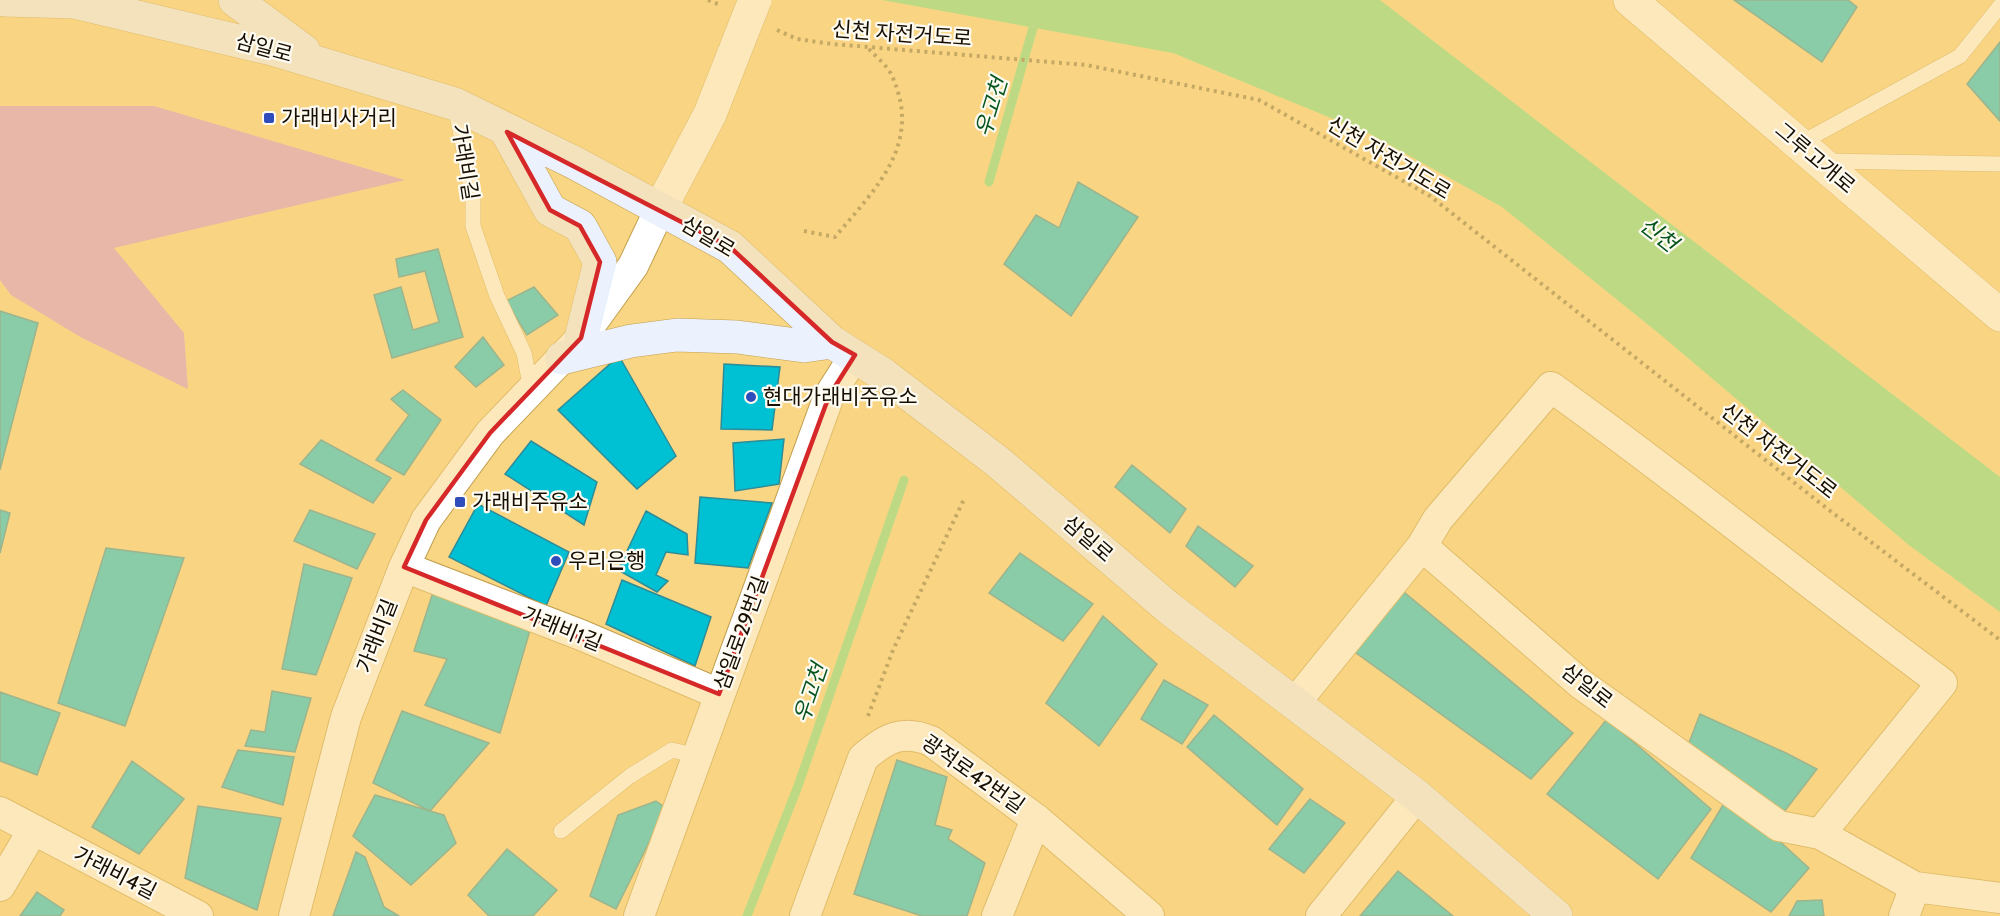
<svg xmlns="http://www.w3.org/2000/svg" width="2000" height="916" viewBox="0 0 2000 916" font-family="Cabin,'Noto Sans KR',sans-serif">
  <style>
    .green { fill: #d393d2 }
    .water { fill: #75de85 }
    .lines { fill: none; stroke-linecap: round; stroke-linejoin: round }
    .stream { stroke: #75de85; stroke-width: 9 }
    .building { fill: #00c0d3; stroke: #2d8c98; stroke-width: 1.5 }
    .service-casing { stroke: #c09e4b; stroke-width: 16 }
    .minor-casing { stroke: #c09e4b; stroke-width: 32 }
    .tertiary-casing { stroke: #c09e4b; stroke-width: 34 }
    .secondary-casing { stroke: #c09e4b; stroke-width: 34 }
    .path { stroke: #877141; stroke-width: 4; stroke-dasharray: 3 4.5; stroke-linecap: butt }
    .service { stroke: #fff; stroke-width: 15 }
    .minor { stroke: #fff; stroke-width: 30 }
    .tertiary { stroke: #fff; stroke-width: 33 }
    .secondary { stroke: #ecf1fe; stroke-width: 33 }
    .tertiary-bridge-casing { stroke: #c09e4b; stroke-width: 34; stroke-linecap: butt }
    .tertiary-bridge { stroke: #fff; stroke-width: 33 }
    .marked { fill: none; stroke: #d62828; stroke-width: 4.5; stroke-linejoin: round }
    .poi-dot { fill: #2e4cbc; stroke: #fefbf3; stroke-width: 2 }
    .labels { text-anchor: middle; stroke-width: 4.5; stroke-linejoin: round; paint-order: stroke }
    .street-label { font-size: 21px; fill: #170e00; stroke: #fefbf3 }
    .poi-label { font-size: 21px; fill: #170e00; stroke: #fefbf3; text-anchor: start }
    .water-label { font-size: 22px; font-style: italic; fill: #04551d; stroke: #fefbf3 }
  </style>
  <rect width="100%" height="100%" fill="#f9d684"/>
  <path class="green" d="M0 106H154L405 180 114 248 184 333 188 389 82 338 11 295 0 280Z"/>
  <path class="water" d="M882 0H1380L2000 477V612L1910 546 1662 336 1502 207 1370 134 1173 53Z"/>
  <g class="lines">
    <path class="stream" d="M989 182 1041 0
      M747 916 798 786 904 480"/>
  </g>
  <path class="building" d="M1734 0H1848L1857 7 1822 62Z
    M2000 42V121L1967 84Z
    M1078 182 1138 217 1071 316 1004 264 1036 215 1059 228Z
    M438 249 463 337 392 358 374 295 401 287 413 330 439 322 425 271 399 277 396 259Z
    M534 287 558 315 527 335 506 301Z
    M0 311 38 323 0 470Z
    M483 337 504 365 476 387 455 367Z
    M619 356 676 456 637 489 558 410Z
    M724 364 780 367 772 430 721 429Z
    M403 390 441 420 404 475 376 460 409 415 391 399Z
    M784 439 779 484 735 491 733 443Z
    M321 440 391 478 373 503 300 464Z
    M531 441 597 482 584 525 505 474Z
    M1132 465 1186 509 1170 533 1115 487Z
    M700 497 772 503 748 568 695 563Z
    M478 504 569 552 546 606 449 557Z
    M0 510 10 513 0 553Z
    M310 510 375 534 357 569 294 541Z
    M646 511 687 534 688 555 666 552 656 575 668 581 657 592 618 570Z
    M1198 526 1253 566 1235 587 1186 546Z
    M106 548 184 558 125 726 58 703Z
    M1020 553 1093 604 1063 641 989 593Z
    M304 564 352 578 316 675 282 669Z
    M622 580 711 617 695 666 606 624Z
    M435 586 531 627 500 733 425 705 447 659 414 651Z
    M1398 587 1573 733 1531 779 1352 650Z
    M1103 616 1157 664 1099 746 1046 703Z
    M1164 680 1208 705 1182 744 1141 719Z
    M272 691 311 698 295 752 245 746 251 730 265 732Z
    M0 692 60 713 37 775 0 761Z
    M402 711 489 743 430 811 373 783Z
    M1700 714 1786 753 1817 769 1784 812 1687 748Z
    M1214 715 1303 789 1277 825 1187 747Z
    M1607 719 1711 809 1658 879 1547 794Z
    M238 750 294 757 283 805 222 787Z
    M897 760 947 777 935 825 952 830 948 839 985 863 967 916H922L854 894Z
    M132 761 184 799 139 854 92 827Z
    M375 795 444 815 456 843 411 885 353 836Z
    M1729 795 1809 868 1771 912 1691 858Z
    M1310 799 1345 823 1304 873 1269 849Z
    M656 801 666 808 616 909 590 896 618 815Z
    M198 806 281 818 257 910 185 878Z
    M507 849 557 890 533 916H489L468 895Z
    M356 852 365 857 384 907 399 916H333Z
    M1398 871 1453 916H1360Z
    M37 892 64 910 60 916H20Z
    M1822 900 1824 916H1789L1797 901Z"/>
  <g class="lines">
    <defs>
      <path id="service" d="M455 104 473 198V226L497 296 524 353 531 389
        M1799 144 1960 56 2000 6
        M1825 161 2000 164
        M561 831 630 776 672 750 697 756"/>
      <path id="minor" d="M1422 546 1581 684 1779 826 1820 834 1915 887 2000 898
        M404 567 581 635 719 694
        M1295 703 1422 546 1438 519 1551 387C1684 482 1810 586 1942 683L1820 834
        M0 812 198 916
        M0 886 33 830
        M294 916 346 717 404 567 426 520 490 433 581 338 633 266 660 209
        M639 916 829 396 855 355
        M805 916 863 758C886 738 902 729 931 741L1036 819 1149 916
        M997 916 1036 819
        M1321 916 1417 796
        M1904 916 1915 887"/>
      <path id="tertiary" d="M1630 0 2000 315
        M660 209 710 114 734 53"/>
      <path id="secondary" d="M4 0 74 2 272 49 455 104 575 163 730 247 832 342 884 375 998 462 1170 609 1417 796 1556 916
        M235 0 304 51
        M507 132 550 210 580 226 600 262 581 338
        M562 358 631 341 677 335 737 337 804 346 832 342"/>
    </defs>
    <use href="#service" class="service-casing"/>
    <use href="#minor" class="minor-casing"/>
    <use href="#tertiary" class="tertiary-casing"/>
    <use href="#secondary" class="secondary-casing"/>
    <path class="path" d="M708 0 718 4
      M777 30 797 39 832 44 1086 65 1259 100 1430 196 1829 510 2000 640
      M804 231 835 237C876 188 923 144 892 76 888 66 876 57 868 48
      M868 716 893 650 965 497"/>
    <use href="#service" class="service"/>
    <use href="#minor" class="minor"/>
    <use href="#tertiary" class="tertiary"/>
    <use href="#secondary" class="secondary"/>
    <defs>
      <path id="tertiary-bridge" d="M734 53 755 0"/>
    </defs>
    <use href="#tertiary-bridge" class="tertiary-bridge-casing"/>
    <use href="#tertiary-bridge" class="tertiary-bridge"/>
  </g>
  <path d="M0 0H2000V916H0ZM507 132 730 247 832 342 855 355 829 396 719 694 404 567 426 520 490 433 581 338 600 262 580 226 550 210Z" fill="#f9d684" fill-opacity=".55" fill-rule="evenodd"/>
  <path class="marked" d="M507 132 730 247 832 342 855 355 829 396 719 694 404 567 426 520 490 433 581 338 600 262 580 226 550 210Z"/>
  <g class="poi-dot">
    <rect x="263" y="112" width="12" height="12" rx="3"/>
    <circle cx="751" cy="397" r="6"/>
    <rect x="454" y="496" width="12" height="12" rx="3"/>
    <circle cx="556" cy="561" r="6"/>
  </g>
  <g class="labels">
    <g class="street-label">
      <text transform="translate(902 34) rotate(4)" y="7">신천 자전거도로</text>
      <text transform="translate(264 48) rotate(15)" y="7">삼일로</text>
      <text transform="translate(1389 158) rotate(31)" y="7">신천 자전거도로</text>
      <text transform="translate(1815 158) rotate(40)" y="7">그루고개로</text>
      <text transform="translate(465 162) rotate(81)" y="7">가래비길</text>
      <text transform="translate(708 237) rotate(31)" y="7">삼일로</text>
      <text transform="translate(1779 451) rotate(38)" y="7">신천 자전거도로</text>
      <text transform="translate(1088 539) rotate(41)" y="7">삼일로</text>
      <text transform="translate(562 629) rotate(22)" y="7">가래비1길</text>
      <text transform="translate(741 633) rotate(-70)" y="7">삼일로29번길</text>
      <text transform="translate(377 636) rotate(-69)" y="7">가래비길</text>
      <text transform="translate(1587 686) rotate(38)" y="7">삼일로</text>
      <text transform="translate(973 774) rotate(35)" y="7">광적로42번길</text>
      <text transform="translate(115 873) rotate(27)" y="7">가래비4길</text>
    </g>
    <g class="poi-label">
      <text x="281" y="125">가래비사거리</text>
      <text x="763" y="404">현대가래비주유소</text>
      <text x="472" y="509">가래비주유소</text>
      <text x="568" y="568">우리은행</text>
    </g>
    <g class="water-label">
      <text transform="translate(991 107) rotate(-73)" y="8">우고천</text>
      <text transform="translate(1659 234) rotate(38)" y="8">신천</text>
      <text transform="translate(810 693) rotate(-71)" y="8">우고천</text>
    </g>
  </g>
</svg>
